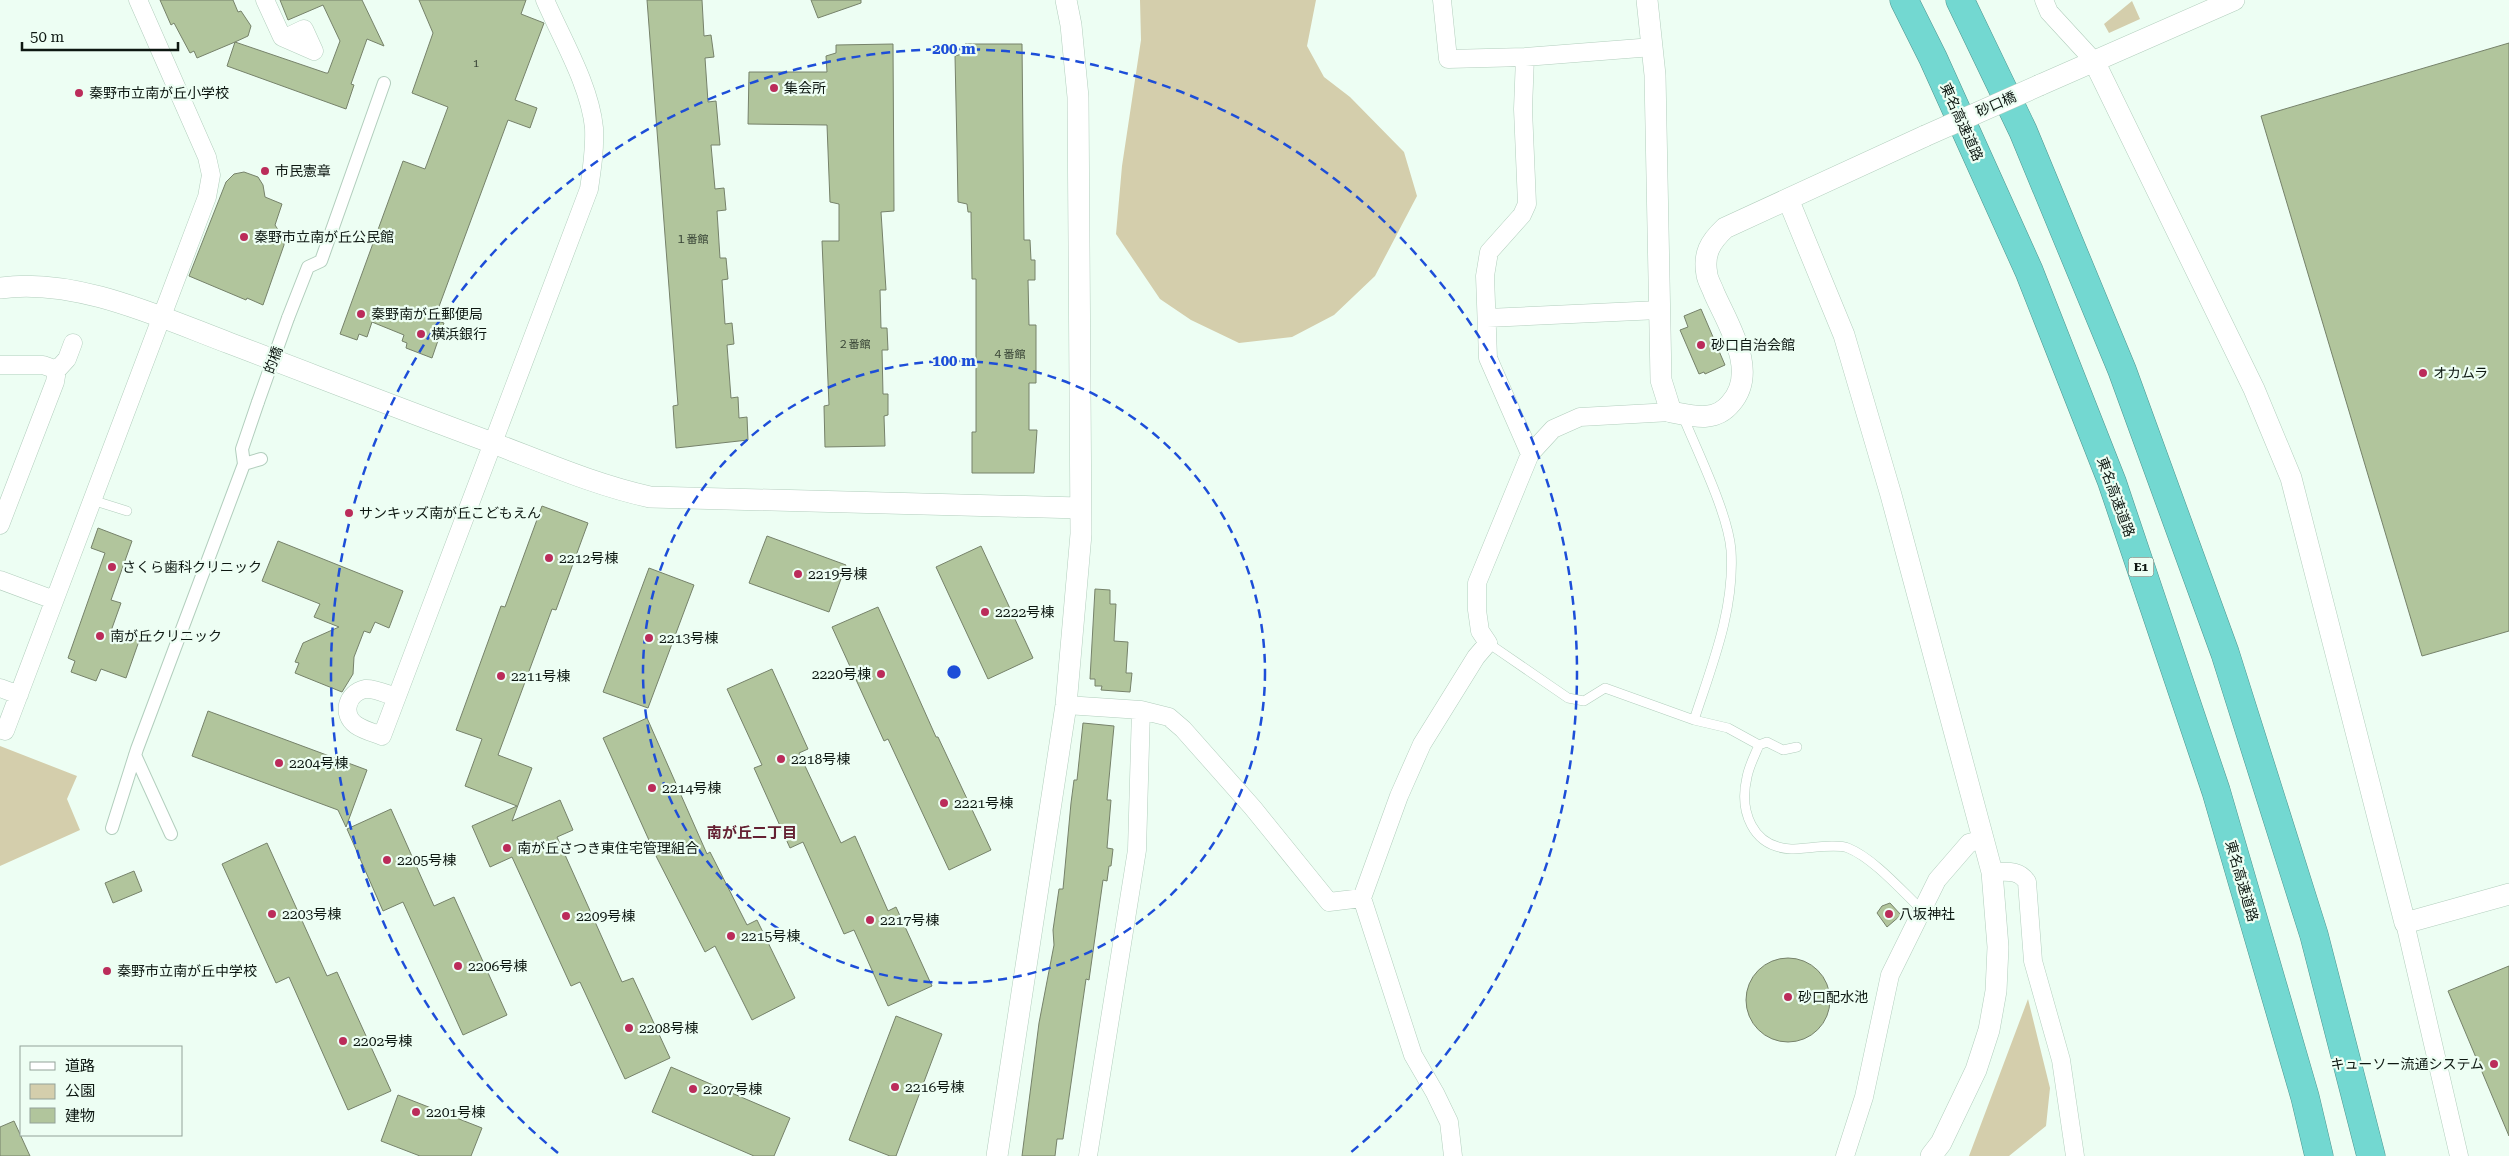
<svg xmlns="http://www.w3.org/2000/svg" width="2509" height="1156" viewBox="0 0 2509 1156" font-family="'Roboto Serif','Noto Sans JP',serif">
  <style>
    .green { fill: #d4ceac }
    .building { fill: #b1c59c; stroke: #76826a }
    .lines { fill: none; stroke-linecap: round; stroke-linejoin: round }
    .service-casing { stroke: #b2cebd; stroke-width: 10 }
    .pedestrian-casing { stroke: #b2cebd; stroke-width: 14 }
    .minor-casing { stroke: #b2cebd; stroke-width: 19 }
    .tertiary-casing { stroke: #b2cebd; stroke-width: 22 }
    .motorway-casing { stroke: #4f948e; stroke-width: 29 }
    .service { stroke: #fff; stroke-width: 9 }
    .pedestrian { stroke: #fff; stroke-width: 12 }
    .minor { stroke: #fff; stroke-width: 18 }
    .tertiary { stroke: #fff; stroke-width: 21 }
    .motorway { stroke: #73d8d1; stroke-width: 28 }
    .pedestrian-bridge-casing { stroke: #b2cebd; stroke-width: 14; stroke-linecap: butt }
    .tertiary-bridge-casing { stroke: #b2cebd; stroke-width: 22; stroke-linecap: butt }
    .pedestrian-bridge { stroke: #fff; stroke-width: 12 }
    .tertiary-bridge { stroke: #fff; stroke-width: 21 }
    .ring { fill: none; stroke: #1d4ed8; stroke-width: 2.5; stroke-dasharray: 9 6 }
    .poi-dot { fill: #bb2c5a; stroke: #edfef3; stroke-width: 2 }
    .labels { text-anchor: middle; stroke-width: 4.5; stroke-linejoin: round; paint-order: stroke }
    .number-label { font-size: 11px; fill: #364234 }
    .shield { fill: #edfef3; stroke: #505c55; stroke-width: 1 }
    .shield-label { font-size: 12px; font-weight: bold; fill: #0d1711 }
    .poi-label { font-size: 14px; fill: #0d1711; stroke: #edfef3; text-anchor: start }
    .street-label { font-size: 14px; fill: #0d1711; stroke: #edfef3 }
    .neighbourhood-label { font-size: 15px; font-weight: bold; fill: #642032; stroke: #edfef3 }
    .centre { fill: #1d4ed8; stroke: #edfef3; stroke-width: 2.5 }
    .ring-label { font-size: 15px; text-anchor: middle; font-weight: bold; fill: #1d4ed8; stroke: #edfef3; stroke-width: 4.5; stroke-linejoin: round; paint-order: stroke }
  </style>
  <rect width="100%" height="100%" fill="#edfef3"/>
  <path class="green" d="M1140 0H1316L1307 46 1324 77 1350 97 1404 152 1417 196 1375 276 1334 315 1292 337 1239 343 1191 320 1160 299 1116 234 1122 166 1141 40Z
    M2132 1 2140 19 2109 33 2104 24Z
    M0 746 77 776 67 799 80 830 0 866Z
    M2028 999 2050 1088 2046 1126 2009 1156H1969Z"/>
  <path class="building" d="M160 0H233L238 12 241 11 251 26 248 36 235 42 326 73H328L340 41 323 5 288 20 280 0H362L384 46 367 39 351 84 354 85 346 109 227 66 235 42 197 58 194 51 190 53 174 23 171 25Z
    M419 0H526L521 14 544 23 515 100 537 108 530 128 508 120 434 320 444 323 432 358 406 348 407 343 402 341 404 335 372 322 367 337 359 334 357 340 340 334 403 161 425 169 448 107 412 93 433 33Z
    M647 0H702L704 36 711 35 714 57 705 58 708 102 716 101 720 145H711L715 189 724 188 726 210 717 211 720 258H726L728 279 722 280 725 324 732 323 734 344 727 345 731 398 738 397 739 418 747 417 748 440 676 448 673 406 678 405Z
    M811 0H861V3L818 18Z
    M2509 43V631L2422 656 2261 116Z
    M893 44 894 211 881 212 886 290H880L881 328H887L888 350H882L883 394H888V415L884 416 885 446 825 447 824 406 829 405 822 241H839V204L830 202 827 125 748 124 749 72H827L826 56 836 53V45Z
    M965 44H1022L1024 240H1030L1031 260H1035V280H1028L1029 325H1036V383H1029V430H1037L1034 473H972V432H976V279H972L971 212H968L967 204 958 202 957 148 955 56 965 53Z
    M244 172 258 177 263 185 265 197 282 204 275 225 284 239V245L263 305 247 298 246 300 189 276 226 182 234 174Z
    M1701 309 1725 365 1705 374 1704 372 1699 374 1680 330 1688 327 1684 316Z
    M542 506 588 523 556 610 552 609 498 755 532 768 512 821 560 800 573 830 557 837 622 982 633 978 670 1058 625 1079 580 982 571 986 512 857 490 867 472 826 517 806 465 786 482 739 456 730 501 606 505 607Z
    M98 528 132 541 111 600 121 603 111 631 139 641 126 678 101 669 96 681 71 672 75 661 68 658 105 553 91 548Z
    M767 536 846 565 829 612 749 583Z
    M278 541 403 591 389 628 375 622 370 633 364 631 354 657 353 674 342 692 295 673 299 663 295 662 303 643 339 627 314 617 320 604 262 581Z
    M981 546 1033 658 988 679 936 567Z
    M649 568 694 585 648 708 603 692Z
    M1095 589 1110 590V604H1116L1114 641 1128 642 1126 673H1132L1130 692 1101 690 1102 686H1095V679H1090Z
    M878 607 936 737H938L991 850 949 870 888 739 884 741 832 627Z
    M772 669 808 749 799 753 841 843 855 836 888 911 896 907 932 986 888 1006 854 930 844 934 803 842 790 848 754 768 762 765 727 689Z
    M208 711 367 770 346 827 338 810 192 756Z
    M647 718 707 854 710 852 747 925 757 920 795 998 752 1020 715 946 705 952 657 858 603 738Z
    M1083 723 1114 726 1107 800H1111L1107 848 1113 849 1111 866H1109L1107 881 1103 880 1089 980 1086 979 1063 1139H1057L1055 1156H1022L1039 1023 1054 945 1053 930 1059 889H1063L1071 803 1074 780H1077Z
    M391 809 434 906 454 897 507 1015 463 1035 403 902 383 911 347 829Z
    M267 843 327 976 337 972 391 1091 348 1110 289 977 276 983 222 864Z
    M134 871 142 891 113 903 105 883Z
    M1890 903 1901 915 1887 927 1877 913 1882 906Z
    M1746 1000a42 42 0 1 1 84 0a42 42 0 1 1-84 0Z
    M2509 966V1136L2448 991Z
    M896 1016 942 1034 896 1156H890L849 1140Z
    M671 1067 790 1118 774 1156H754L652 1112Z
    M398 1095 482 1128 471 1156H420L381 1141Z
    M14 1121 30 1156H0V1127Z"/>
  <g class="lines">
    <defs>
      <path id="service" d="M1682 414C1697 451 1728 513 1731 550 1735 609 1712 665 1694 720
        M92 500 127 511
        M1488 643 1568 698 1584 701 1605 688 1694 720 1728 728 1759 745
        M1797 747 1783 750 1767 742 1759 745C1755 755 1749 766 1747 777 1739 811 1752 847 1791 849 1806 849 1836 843 1848 848 1873 858 1901 890 1921 909"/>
      <path id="pedestrian" d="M288 318 308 267 321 261 384 83
        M244 464 261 459
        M135 755 171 834
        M112 828 137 749 244 464 242 449 258 402"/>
      <path id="minor" d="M265 0 282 37 314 51
        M1442 0 1448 59 1525 57 1653 47
        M2044 0 2049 12 2094 61
        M285 38 304 29 314 51
        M1525 57 1523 109 1527 204 1522 215 1489 252 1485 276 1488 358 1530 454
        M1487 318 1659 310
        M0 365H43L57 370 55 382 0 525
        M57 370 67 359 73 343
        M0 580 54 600
        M0 688 19 695
        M396 697C386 694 375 688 365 689 347 693 341 714 356 725 363 730 374 733 382 736L589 189C592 169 595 149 594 128 590 86 562 39 545 0
        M1066 705 1141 710 1169 717 1183 729 1253 808 1329 902 1362 898
        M0 729 5 731 207 197 211 175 207 157 138 0
        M1992 872C2006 872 2019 869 2027 882L2033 961 2061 1060 2075 1156
        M2405 923 2459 1156
        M1088 1156 1137 850 1141 710
        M1453 1156 1449 1122 1435 1093 1413 1055 1362 898 1399 796 1422 744 1476 657 1488 643 1480 631 1477 610V583L1530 454 1553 429 1580 417 1671 412
        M1845 1156 1864 1097 1890 975 1937 880 1969 843 1984 839"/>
      <path id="tertiary" d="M1647 0 1655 75 1661 380 1671 412C1693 416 1715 423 1731 403 1759 371 1728 325 1714 293 1712 287 1708 281 1707 275 1703 254 1710 242 1725 228L1925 136
        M2094 61 2254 389 2291 478 2405 923 2509 894
        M2040 85 2234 0
        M1788 199 1844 335 1891 495 1992 872 1998 947 1996 991 1989 1030 1976 1070 1941 1143 1931 1156
        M0 288C75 277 160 317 229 343 316 376 403 410 490 442 543 462 595 485 650 497L1080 508
        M997 1156 1066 705 1081 534 1078 97 1071 25 1066 0"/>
      <path id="motorway" d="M1904 0 1933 58 2029 271 2112 482 2216 791 2305 1097 2319 1156
        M1960 0 2023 131 2122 370 2225 653 2314 935 2371 1156"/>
    </defs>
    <use href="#service" class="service-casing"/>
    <use href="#pedestrian" class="pedestrian-casing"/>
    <use href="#minor" class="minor-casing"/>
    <use href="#tertiary" class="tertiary-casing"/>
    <use href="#motorway" class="motorway-casing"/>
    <use href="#service" class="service"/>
    <use href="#pedestrian" class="pedestrian"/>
    <use href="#minor" class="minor"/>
    <use href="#tertiary" class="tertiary"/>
    <use href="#motorway" class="motorway"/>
    <defs>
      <path id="pedestrian-bridge" d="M258 402 288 318"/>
      <path id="tertiary-bridge" d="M1925 136 2040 85"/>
    </defs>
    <use href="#pedestrian-bridge" class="pedestrian-bridge-casing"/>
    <use href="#tertiary-bridge" class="tertiary-bridge-casing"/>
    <use href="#pedestrian-bridge" class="pedestrian-bridge"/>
    <use href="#tertiary-bridge" class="tertiary-bridge"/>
  </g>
  <g class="ring">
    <circle cx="954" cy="672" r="311"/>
    <path d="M558 1153A623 623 0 1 1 1350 1153"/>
  </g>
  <g class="poi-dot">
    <circle cx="774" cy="88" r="5"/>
    <circle cx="79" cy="93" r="5"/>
    <circle cx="265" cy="171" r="5"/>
    <circle cx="244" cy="237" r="5"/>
    <circle cx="361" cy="314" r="5"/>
    <circle cx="421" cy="334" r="5"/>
    <circle cx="1701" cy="345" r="5"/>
    <circle cx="2423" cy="373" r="5"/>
    <circle cx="349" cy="513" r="5"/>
    <circle cx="549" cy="558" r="5"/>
    <circle cx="112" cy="567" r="5"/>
    <circle cx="798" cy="574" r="5"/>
    <circle cx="985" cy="612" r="5"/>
    <circle cx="100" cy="636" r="5"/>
    <circle cx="649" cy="638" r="5"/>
    <circle cx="881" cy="674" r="5"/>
    <circle cx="501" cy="676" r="5"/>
    <circle cx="781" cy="759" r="5"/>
    <circle cx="279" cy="763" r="5"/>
    <circle cx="652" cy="788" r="5"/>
    <circle cx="944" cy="803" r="5"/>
    <circle cx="507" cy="848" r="5"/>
    <circle cx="387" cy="860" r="5"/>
    <circle cx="272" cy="914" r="5"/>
    <circle cx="1889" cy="914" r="5"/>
    <circle cx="566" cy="916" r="5"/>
    <circle cx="870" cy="920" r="5"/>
    <circle cx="731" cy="936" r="5"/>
    <circle cx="458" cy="966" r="5"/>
    <circle cx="107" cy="971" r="5"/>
    <circle cx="1788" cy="997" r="5"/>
    <circle cx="629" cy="1028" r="5"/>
    <circle cx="343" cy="1041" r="5"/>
    <circle cx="2494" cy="1064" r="5"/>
    <circle cx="895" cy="1087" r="5"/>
    <circle cx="693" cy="1089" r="5"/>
    <circle cx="416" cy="1112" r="5"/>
  </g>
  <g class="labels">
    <g class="number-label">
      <text x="476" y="67">1</text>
      <text x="692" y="243">１番館</text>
      <text x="854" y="348">２番館</text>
      <text x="1009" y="358">４番館</text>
    </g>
    <rect class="shield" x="2128.5" y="557.5" width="25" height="19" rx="4"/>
    <g class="shield-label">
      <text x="2141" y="571">E1</text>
    </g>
    <g class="poi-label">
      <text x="784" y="93">集会所</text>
      <text x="89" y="98">秦野市立南が丘小学校</text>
      <text x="275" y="176">市民憲章</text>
      <text x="254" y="242">秦野市立南が丘公民館</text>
      <text x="371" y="319">秦野南が丘郵便局</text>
      <text x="431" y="339">横浜銀行</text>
      <text x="1711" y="350">砂口自治会館</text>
      <text x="2433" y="378">オカムラ</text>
      <text x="359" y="518">サンキッズ南が丘こどもえん</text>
      <text x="559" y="563">2212号棟</text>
      <text x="122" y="572">さくら歯科クリニック</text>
      <text x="808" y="579">2219号棟</text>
      <text x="995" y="617">2222号棟</text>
      <text x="110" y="641">南が丘クリニック</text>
      <text x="659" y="643">2213号棟</text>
      <text x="871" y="679" text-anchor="end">2220号棟</text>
      <text x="511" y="681">2211号棟</text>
      <text x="791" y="764">2218号棟</text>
      <text x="289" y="768">2204号棟</text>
      <text x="662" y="793">2214号棟</text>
      <text x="954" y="808">2221号棟</text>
      <text x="517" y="853">南が丘さつき東住宅管理組合</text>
      <text x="397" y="865">2205号棟</text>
      <text x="282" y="919">2203号棟</text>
      <text x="1899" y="919">八坂神社</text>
      <text x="576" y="921">2209号棟</text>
      <text x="880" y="925">2217号棟</text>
      <text x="741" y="941">2215号棟</text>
      <text x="468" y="971">2206号棟</text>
      <text x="117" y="976">秦野市立南が丘中学校</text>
      <text x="1798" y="1002">砂口配水池</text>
      <text x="639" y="1033">2208号棟</text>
      <text x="353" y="1046">2202号棟</text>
      <text x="2484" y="1069" text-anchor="end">キューソー流通システム</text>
      <text x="905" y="1092">2216号棟</text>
      <text x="703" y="1094">2207号棟</text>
      <text x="426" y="1117">2201号棟</text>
    </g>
    <g class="street-label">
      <text transform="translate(1996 104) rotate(-24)" y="5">砂口橋</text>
      <text transform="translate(1962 122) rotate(66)" y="5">東名高速道路</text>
      <text transform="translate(273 360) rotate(-70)" y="5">的橋</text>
      <text transform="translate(2116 497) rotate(70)" y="5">東名高速道路</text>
      <text transform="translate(2242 881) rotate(74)" y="5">東名高速道路</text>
    </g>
    <g class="neighbourhood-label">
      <text x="752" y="838">南が丘二丁目</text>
    </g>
  </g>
  <circle cx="954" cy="672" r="8" class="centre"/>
  <g class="ring-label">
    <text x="954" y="54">200 m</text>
    <text x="954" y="366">100 m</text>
  </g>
  <rect x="20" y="1046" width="162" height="90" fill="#edfef3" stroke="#93a299"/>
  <rect x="30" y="1062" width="25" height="8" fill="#ffffff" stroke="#93a299"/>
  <text x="65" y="1071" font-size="15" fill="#0d1711">道路</text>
  <rect x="30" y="1084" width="25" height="15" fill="#d4ceac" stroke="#93a299"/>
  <text x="65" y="1096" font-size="15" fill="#0d1711">公園</text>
  <rect x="30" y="1108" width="25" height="15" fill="#b1c59c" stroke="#93a299"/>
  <text x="65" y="1121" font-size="15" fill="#0d1711">建物</text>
  <path d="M22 42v8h156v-8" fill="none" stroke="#0d1711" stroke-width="2.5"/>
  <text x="30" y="42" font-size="15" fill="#0d1711" stroke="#edfef3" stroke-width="4" paint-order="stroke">50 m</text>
</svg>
